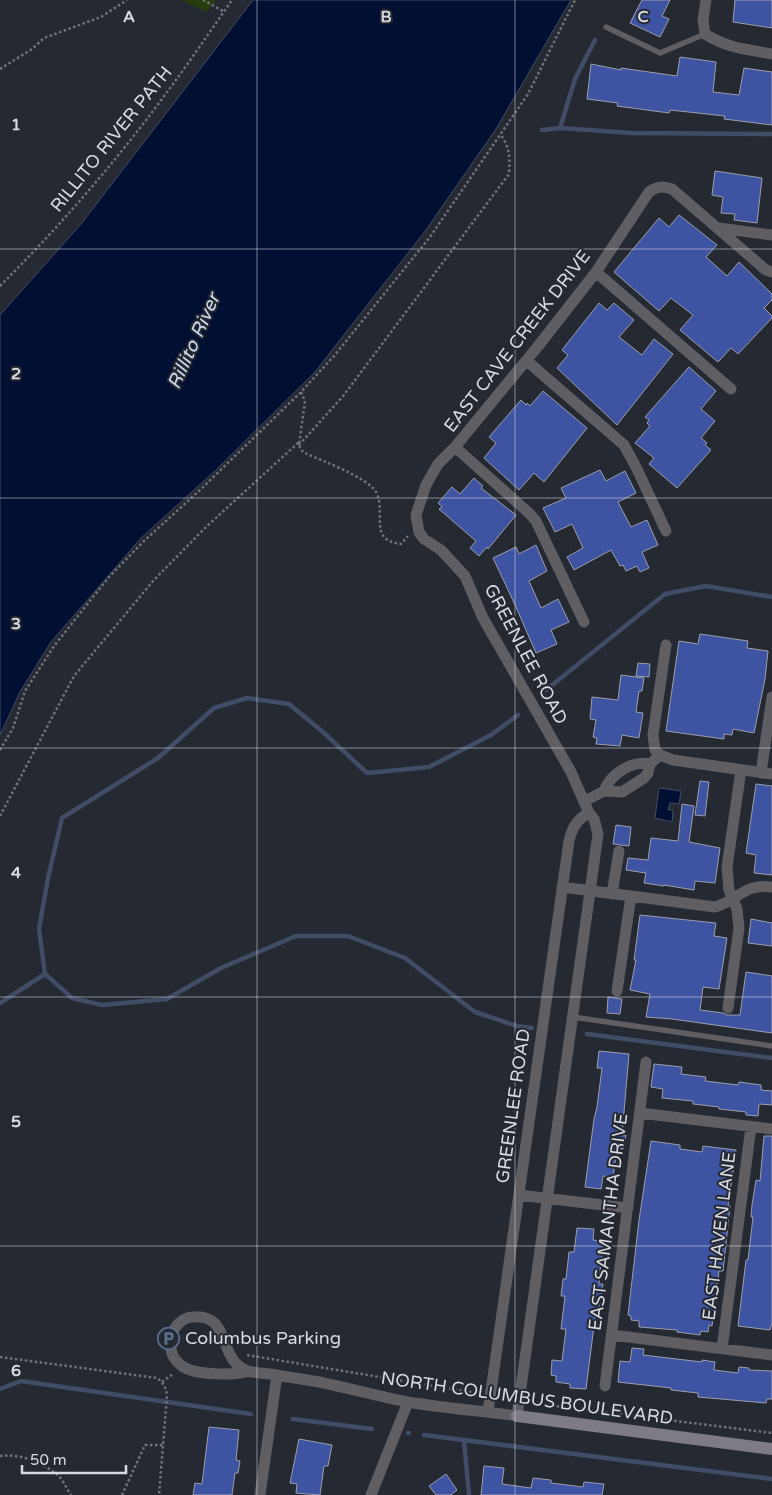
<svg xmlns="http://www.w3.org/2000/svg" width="772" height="1495" viewBox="0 0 772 1495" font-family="'Varela Round',sans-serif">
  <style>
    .green { fill: #283c0e }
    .water { fill: #000f32; stroke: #414c66 }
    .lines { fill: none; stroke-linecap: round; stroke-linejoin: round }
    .stream { stroke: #414c66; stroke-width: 4.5 }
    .building { fill: #3e53a1; stroke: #9b9fac }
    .path { stroke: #70737b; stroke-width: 2.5; stroke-dasharray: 2.5 2.5; stroke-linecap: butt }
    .lane { stroke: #5f5e63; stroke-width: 5.5 }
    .street { stroke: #5f5e63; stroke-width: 11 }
    .secondary { stroke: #7d7b84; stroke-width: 12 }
    .grid { fill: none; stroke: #d8dae1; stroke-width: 1; stroke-opacity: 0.55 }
    .labels { text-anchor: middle; stroke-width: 4; stroke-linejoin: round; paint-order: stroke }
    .street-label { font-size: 18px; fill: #d8dae1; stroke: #252932 }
    .poi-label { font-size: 18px; fill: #d8dae1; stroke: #252932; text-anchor: start }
    .water-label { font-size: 19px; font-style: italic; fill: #ccdbee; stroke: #252932 }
    .grid-label { font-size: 16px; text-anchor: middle; font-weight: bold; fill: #d8dae1; stroke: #252932; stroke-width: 4; stroke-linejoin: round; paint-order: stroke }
  </style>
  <rect width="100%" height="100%" fill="#252932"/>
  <path class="green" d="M181 0H216L207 12Z"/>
  <path class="water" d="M253 0H571L496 129 426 230 315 372 216 470 141 538 51 642 20 692 0 735V315L81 224Z
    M659 788 681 791 679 804 670 803 668 810H673L672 822 655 818Z"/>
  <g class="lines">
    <path class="stream" d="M560 128 631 133 772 134
      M542 130 560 128 575 79 595 40
      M546 690 665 594 706 586 772 597
      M518 715 491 735 429 767 367 773 323 732 289 704 247 698 214 708 158 758 62 818 48 878 39 929 45 974 72 998 102 1005 167 999 221 968 296 936H348L405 958 475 1012 517 1026 532 1028
      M0 1003 45 974
      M587 1034 772 1058
      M0 1389 21 1381 251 1414
      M293 1419 372 1429
      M408 1433H409
      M424 1435 772 1479
      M464 1440 469 1495"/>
  </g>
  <path class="building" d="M642 0H670L662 16 669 19 660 37 630 23Z
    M735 0H772V28L733 22Z
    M680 57 716 62 713 92 739 95 744 68 772 72V125L724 119 725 116 670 110 669 113 617 106 618 103 587 99 591 64 621 70V68L677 76Z
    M715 171 762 178 757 223 734 220 735 214 721 213 723 197 712 195Z
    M679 215 717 245 706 257 727 276 739 262 772 294V300L764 308 772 316V318L738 354 731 348 718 362 680 330 693 315 671 298 659 311 614 272 659 218 669 227Z
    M599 303 607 310 614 303 634 320 619 337 642 355 654 339 673 354 617 425 557 368 568 355 562 350Z
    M689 367 716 391 701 409 715 421 701 438 707 443 705 445 711 450 677 488 649 464 654 458 635 443 650 426 647 423 649 420 645 417Z
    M543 391 587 428 544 482 534 473 519 490 484 458 496 443 489 437 521 400 526 405 527 403 530 406Z
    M600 470 606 481 625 471 636 493 618 502 631 527 647 520 658 545 642 552 649 568 640 572 637 566 626 571 623 565 620 566 611 550 574 570 567 557 583 548 572 524 555 532 543 508 566 498 561 488Z
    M474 478 483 486 481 488 516 515 488 549 487 547 479 556 470 548 476 541 439 509 442 507 438 503 452 487 460 494Z
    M536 545 547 571 529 581 541 608 558 599 569 622 551 630 557 644 536 653 516 607 493 558 516 547 519 554Z
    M700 634 748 641 747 648 768 651 765 679 754 733 733 729 732 735 724 734V739L666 731 679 641 698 644Z
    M638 663 650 664 649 677 636 676Z
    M621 675 644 678 642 691H639L636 712 643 713 639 738 622 735 620 746 596 744 597 738 593 737 596 720 590 719 592 697 618 700Z
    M700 781 709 782 705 816 695 815Z
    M756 784 772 786V875L754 873 756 855 746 853Z
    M682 804 694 806 689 842 720 848 715 883 695 881 694 890 664 885V886L644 883 646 873 626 870 628 858 648 860 651 838 678 841Z
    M616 825 631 827 629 846 613 844Z
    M640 915 716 923 714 936 727 938 719 989 703 987 700 1010 723 1013 727 1015H740L746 972 772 976V1033L672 1019 646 1017 650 994 630 990 636 960H634Z
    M751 919 772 923V946L748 943Z
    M608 997 622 999 620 1014 607 1013Z
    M599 1051 629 1054 622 1135H626L623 1149 617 1148 613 1177 603 1176 601 1189 585 1187 594 1119 597 1107 602 1068H597Z
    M654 1064 682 1067 681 1074 706 1077 705 1081 738 1085 739 1082 761 1085V1090L772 1091V1105L759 1104 758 1116 746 1115V1112L719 1109V1107L693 1104V1101L662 1098 663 1089 651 1087Z
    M764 1136H772V1323L770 1330 738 1326 746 1260H748L753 1217H751L752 1205 756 1180 760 1181Z
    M651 1141 680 1145V1149L702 1152 703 1146 736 1150 728 1206H730L723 1271H719L712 1326 709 1325 708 1332 701 1331 700 1335 677 1332V1330L639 1327V1321L631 1320V1316L628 1315 639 1220Z
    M577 1228 594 1229 593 1240 603 1241 599 1284H603L599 1310H596L586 1389 570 1388V1384L556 1382V1376L551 1375 552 1360 562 1361 566 1329H561L565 1296H561L563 1279H566L569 1252H574Z
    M632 1348 644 1349 643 1355 702 1362V1360L715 1362 714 1370 738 1373 739 1367 749 1368V1370L772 1371V1399H767L766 1403 698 1397V1393L671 1390V1388L618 1382 620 1361 630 1362Z
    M209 1427 239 1430 236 1460 240 1461 238 1473H235L232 1495H193L195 1483 202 1484Z
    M299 1439 332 1445 328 1466H324L320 1495 296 1493 297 1484 290 1483Z
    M484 1466 504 1468 502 1484 531 1488 533 1478 551 1480V1483L583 1487 584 1482 604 1484 602 1495H481Z
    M446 1474 457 1490 451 1495H436L429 1486Z"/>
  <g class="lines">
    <path class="path" d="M203 0 223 11
      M0 69 32 49 44 38 101 17 127 0
      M0 286C58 228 113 165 162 99 186 67 209 33 232 0
      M301 392 305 401 299 445 301 450 305 453C322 461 367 477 376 492 387 513 367 540 401 544L408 536
      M299 445 344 395 509 174C510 158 510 147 500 134
      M0 750 13 728 25 691 54 646 109 577 144 541 200 490 301 392 334 356 430 237 528 94 575 0
      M0 816 74 676 153 581 206 527 299 442
      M247 1355 476 1393
      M0 1357 157 1378C164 1383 166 1388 167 1396L159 1495
      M162 1382 173 1374
      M532 1402 562 1407
      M580 1409 772 1433
      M0 1456C18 1453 41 1462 55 1473 62 1477 66 1488 71 1495
      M122 1495 145 1445H163"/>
    <path class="lane" d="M606 27 660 53 705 34
      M573 1017 772 1046"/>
    <path class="street" d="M706 0 703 20 705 34C729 49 746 49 772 54
      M719 228 772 235
      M596 272 731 389
      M527 361 624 445 636 467 666 531
      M455 447 529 513 536 521 584 622
      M660 755 655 750 653 735 666 645
      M761 773 772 697
      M604 791C610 775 631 760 650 764
      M585 801 604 791 622 792 644 778 648 773 650 764 660 755 673 760 772 774
      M562 887 715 907C739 900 744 883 772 887
      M612 894 619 851
      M617 991 631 896
      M728 1008 739 928 737 909 729 890 727 867 741 770
      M640 1113 772 1129
      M519 1195 628 1208
      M612 1335 772 1355
      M722 1349 751 1127
      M248 1371C234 1376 194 1375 182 1366 175 1361 171 1354 171 1347 170 1340 171 1334 175 1328 179 1322 186 1317 193 1317 233 1314 216 1360 248 1371 254 1373 263 1373 270 1374 286 1377 303 1379 319 1382 348 1388 378 1396 408 1402 444 1408 481 1411 517 1416L598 834 594 819 589 813 571 772 483 618 465 576 441 550 424 539 419 532 416 515 426 485 438 464 455 447 539 345 596 272 649 192C657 186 663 186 672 189L766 270 772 272
      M605 1386 646 1062
      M488 1412 569 841C572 828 577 819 589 813
      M260 1495 277 1375
      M371 1495 408 1402"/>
    <path class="secondary" d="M517 1416 772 1449"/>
  </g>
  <path class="grid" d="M257 0V1495M515 0V1495M0 249H772M0 498H772M0 748H772M0 997H772M0 1246H772"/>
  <defs>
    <symbol id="parking-ring" viewBox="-11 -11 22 22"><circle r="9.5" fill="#252932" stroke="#5c6f8a" stroke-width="1.5"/><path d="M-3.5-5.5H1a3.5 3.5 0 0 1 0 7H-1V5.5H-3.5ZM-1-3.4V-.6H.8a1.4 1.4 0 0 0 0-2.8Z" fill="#5c6f8a"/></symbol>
  </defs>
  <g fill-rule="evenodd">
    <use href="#parking-ring" x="156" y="1326" width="25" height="25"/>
  </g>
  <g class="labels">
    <g class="street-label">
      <text transform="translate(111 139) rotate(-51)" y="6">RILLITO RIVER PATH</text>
      <text transform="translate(517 341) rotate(-52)" y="6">EAST CAVE CREEK DRIVE</text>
      <text transform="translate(526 654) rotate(62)" y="6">GREENLEE ROAD</text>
      <text transform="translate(513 1106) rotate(-82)" y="6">GREENLEE ROAD</text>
      <text transform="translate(608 1222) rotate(-83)" y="6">EAST SAMANTHA DRIVE</text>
      <text transform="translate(719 1236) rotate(-83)" y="6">EAST HAVEN LANE</text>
      <text transform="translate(527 1398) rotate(8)" y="6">NORTH COLUMBUS BOULEVARD</text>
    </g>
    <g class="poi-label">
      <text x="185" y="1344">Columbus Parking</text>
    </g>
    <g class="water-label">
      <text transform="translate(193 341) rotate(-66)" y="7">Rillito River</text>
    </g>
  </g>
  <g class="grid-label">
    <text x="129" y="22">A</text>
    <text x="386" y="22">B</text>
    <text x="643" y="22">C</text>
    <text x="16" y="130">1</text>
    <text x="16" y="379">2</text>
    <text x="16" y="629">3</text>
    <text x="16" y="878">4</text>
    <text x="16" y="1127">5</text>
    <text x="16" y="1376">6</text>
  </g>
  <path d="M22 1465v8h104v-8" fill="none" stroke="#d8dae1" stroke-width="2.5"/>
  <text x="30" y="1465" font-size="15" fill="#d8dae1" stroke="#252932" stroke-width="4" paint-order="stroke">50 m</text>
</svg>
